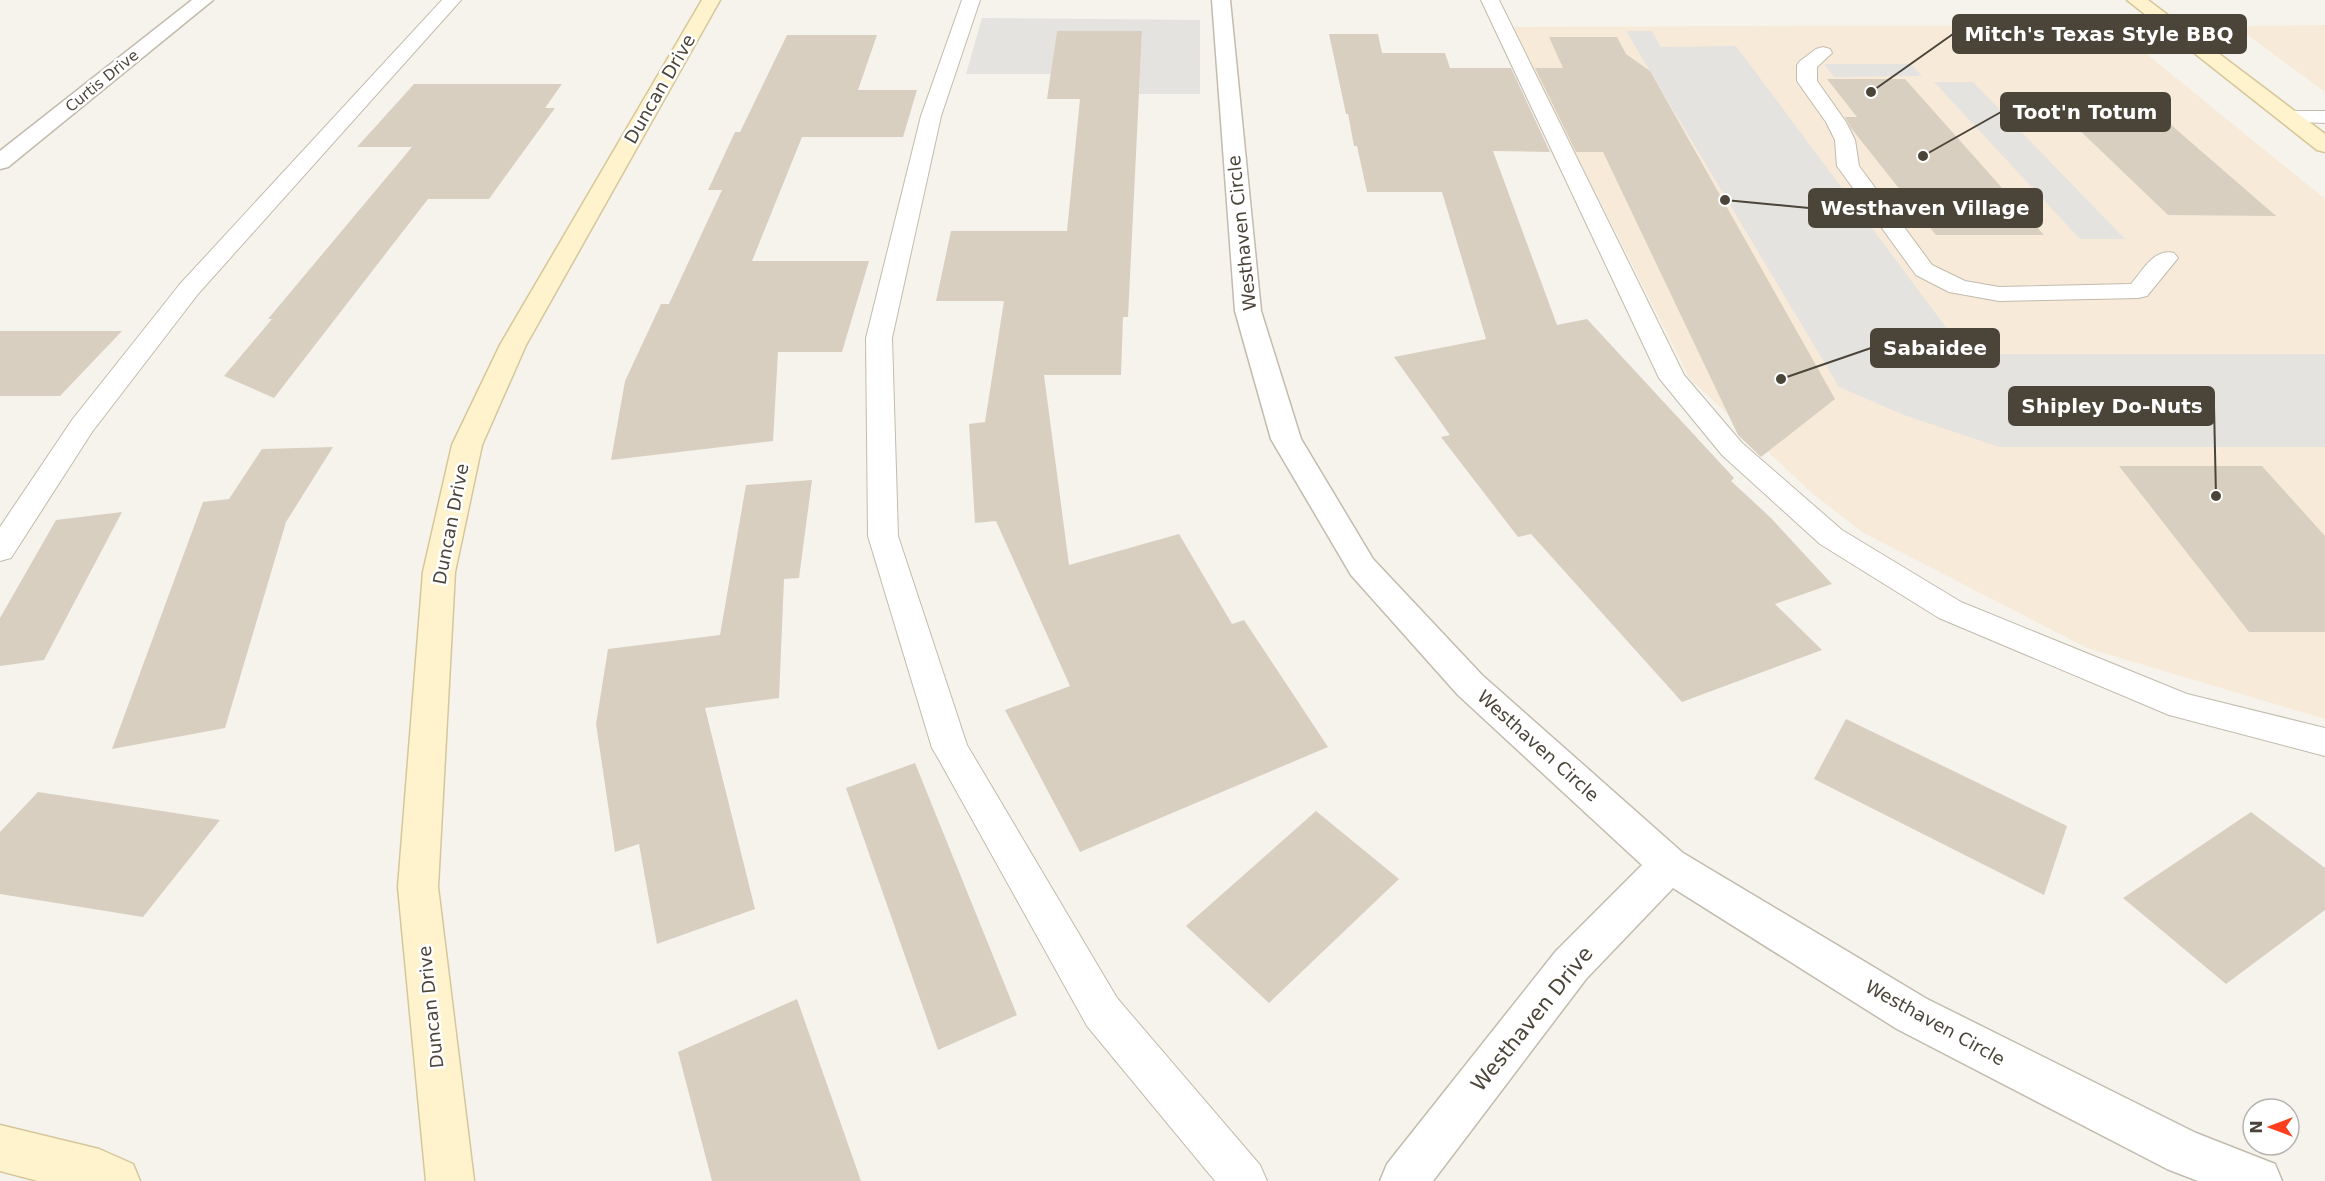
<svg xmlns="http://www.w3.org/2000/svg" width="2325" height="1181" viewBox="0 0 2325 1181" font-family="'DejaVu Sans',sans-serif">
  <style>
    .commercial { fill: #f7ead8 }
    .parking { fill: #e5e3e0 }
    .building { fill: #d8cfc1 }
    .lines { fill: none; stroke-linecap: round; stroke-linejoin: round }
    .lane-casing { stroke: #c2bbae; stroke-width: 2 }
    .street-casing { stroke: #c2bbae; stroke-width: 3 }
    .secondary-casing { stroke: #d6c79b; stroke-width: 3 }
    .lane { fill: #fff; fill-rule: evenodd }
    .street { fill: #fff; fill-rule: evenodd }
    .secondary { fill: #fff3cd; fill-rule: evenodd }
    .labels { text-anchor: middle; stroke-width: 5; stroke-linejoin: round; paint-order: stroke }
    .far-street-label { font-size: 15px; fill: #4b4439; stroke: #fff }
    .street-label { font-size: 18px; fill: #4b4439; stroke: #fff }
    .near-street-label { font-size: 21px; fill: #4b4439; stroke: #fff }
    .leader { fill: none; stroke: #4b4439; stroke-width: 2 }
    .callout-dot { fill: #4b4439; stroke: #fff; stroke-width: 2 }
    .callout { fill: #4b4439; stroke: #4b4439; stroke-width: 2 }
    .callout-label { font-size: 20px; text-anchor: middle; font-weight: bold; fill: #fff }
  </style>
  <rect width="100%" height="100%" fill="#f6f3ec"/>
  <path class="commercial" d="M2082 25 2105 30 2138 47 2325 199V719L2087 648 1862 532 1812 493 1690 379 1512 27Z
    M2325 25V92L2242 31 2249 26Z"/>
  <path class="parking" d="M982 18 1200 20V94H1139L1142 31H1057L1051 74H966Z
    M1626 31H1652L1661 47 1736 46 1966 354H2325V447H1999L1904 415 1839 387Z
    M1824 64H1911L1922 76 1834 77Z
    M1934 82H1973L2125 239H2080Z"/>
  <path class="building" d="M1057 31H1142L1128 317H1123L1121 375H1044L1069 565 1179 534 1232 624 1244 620 1328 747 1080 852 1005 710 1070 686 996 521 975 523 969 424 985 422 1004 301H936L951 231H1067L1080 99H1047Z
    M1329 34H1378L1382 53H1445L1450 68H1511L1550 152 1493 151 1557 325 1587 319 1734 478 1731 481 1770 517 1832 584 1775 604 1822 650 1682 702 1531 534 1518 537 1441 437 1450 435 1394 357 1486 339 1442 192H1367L1357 146H1354L1348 114H1346Z
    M787 35H877L858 90H917L903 137H802L752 261H869L842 352H778L773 441 611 460 625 381 661 304H669L722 190H708L735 132H740Z
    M1549 37H1617L1626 54 1650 71 1835 399 1761 457 1738 435 1603 152H1576L1535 68H1563Z
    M1827 79H1905L2044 235H1936L1851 128 1845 117H1857Z
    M414 84H562L545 108H555L489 199H428L274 398 224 376 272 319H268L412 147H357Z
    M2046 98H2140L2276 216 2168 215Z
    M0 331H122L60 396H0Z
    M333 447 286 522 225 728 112 749 203 502 229 499 262 449Z
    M2119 466H2262L2325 536V632H2249Z
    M812 480 799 578 784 579 779 698 705 708 755 909 657 944 639 844 615 852 596 724 608 649 720 635 746 485Z
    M122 512 44 660 0 666V618L56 520Z
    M1846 719 2067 826 2044 895 1814 779Z
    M915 763 1017 1015 938 1050 846 788Z
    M38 792 220 820 143 917 0 894V832Z
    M1316 811 1399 879 1269 1003 1186 926Z
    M2251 812 2325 868V910L2226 984 2123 898Z
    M797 999 861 1181H712L678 1052Z"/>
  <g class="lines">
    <defs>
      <path id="lane" d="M442 0H461L198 294 92 432 11 558 0 561V527L72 420 180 284Z
        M962 0H980L941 116 892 338 898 536 967 745 1117 998 1260 1165 1267 1181H1215L1087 1026 938 758 932 748 868 536 866 338 921 116Z
        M1481 0H1499L1684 375 1742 443 1842 530 1961 602 2187 694 2325 728V756L2169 715 1939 618 1820 544 1722 455 1659 378Z
        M1823 47 1830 49 1832 53 1817 67V81L1846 122 1855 140 1859 166 1932 265 1965 281 1999 287 2131 284C2143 270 2154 248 2174 253L2178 258 2147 296 2138 298 1999 301 1949 292 1916 275 1837 166 1835 140 1826 122 1797 81V65L1800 61 1816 49Z
        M2289 111H2325V123L2282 121 2279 117 2282 113Z"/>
      <path id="street" d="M192 0H213L8 167 0 169V151Z
        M1212 0H1230L1261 311 1301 439 1373 559 1482 675 1683 853 1927 999 2196 1133 2275 1164 2282 1181H2198L2167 1169 1897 1029 1673 888 1586 979 1433 1181H1380L1387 1164 1556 951 1642 865 1458 695 1351 575 1271 439 1235 311Z"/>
      <path id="secondary" d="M702 0H720L526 345 482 445 455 572 438 887 474 1181H426L398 887 423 572 452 445 500 345Z
        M2127 0H2148L2325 134V152L2317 150Z
        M0 1125 99 1149 133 1164 140 1181H38L0 1171Z"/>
    </defs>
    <use href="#lane" class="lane-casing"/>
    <use href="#street" class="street-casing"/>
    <use href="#secondary" class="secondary-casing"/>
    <use href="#lane" class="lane"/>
    <use href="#street" class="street"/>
    <use href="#secondary" class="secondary"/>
  </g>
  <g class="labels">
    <g class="far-street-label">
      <text transform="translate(102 81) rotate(-39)" y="5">Curtis Drive</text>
    </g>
    <g class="street-label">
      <text transform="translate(660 89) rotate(-60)" y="6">Duncan Drive</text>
      <text transform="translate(1242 233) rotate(-96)" y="6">Westhaven Circle</text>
      <text transform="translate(451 524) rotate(-79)" y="6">Duncan Drive</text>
      <text transform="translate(1538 746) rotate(42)" y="6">Westhaven Circle</text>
      <text transform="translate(431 1007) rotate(-96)" y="6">Duncan Drive</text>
      <text transform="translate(1935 1023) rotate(29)" y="6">Westhaven Circle</text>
    </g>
    <g class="near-street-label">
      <text transform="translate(1532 1019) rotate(-51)" y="7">Westhaven Drive</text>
    </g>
  </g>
  <path class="leader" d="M1871 92L1953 34M1923 156L2001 112M1725 200L1809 208M1781 379L1871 348M2216 496L2214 406"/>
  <g class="callout-dot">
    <circle cx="1871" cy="92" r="6"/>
    <circle cx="1923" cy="156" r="6"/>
    <circle cx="1725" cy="200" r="6"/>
    <circle cx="1781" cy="379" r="6"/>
    <circle cx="2216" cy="496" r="6"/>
  </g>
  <g class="callout">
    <rect x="1953" y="15" width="293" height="38" rx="6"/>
    <rect x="2001" y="93" width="169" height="38" rx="6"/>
    <rect x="1809" y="189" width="233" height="38" rx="6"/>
    <rect x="1871" y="329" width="128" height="38" rx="6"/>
    <rect x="2009" y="387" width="205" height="38" rx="6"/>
  </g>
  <g class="callout-label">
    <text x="2099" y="41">Mitch's Texas Style BBQ</text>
    <text x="2085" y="119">Toot'n Totum</text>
    <text x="1925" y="215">Westhaven Village</text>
    <text x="1935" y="355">Sabaidee</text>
    <text x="2112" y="413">Shipley Do-Nuts</text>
  </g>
  <g transform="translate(2271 1127) rotate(270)"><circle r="28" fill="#ffffff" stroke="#b7b4b0" stroke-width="1.5"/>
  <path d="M0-4.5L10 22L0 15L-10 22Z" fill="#fc3f1d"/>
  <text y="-9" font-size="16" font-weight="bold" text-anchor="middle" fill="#4b4439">N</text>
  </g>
</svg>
